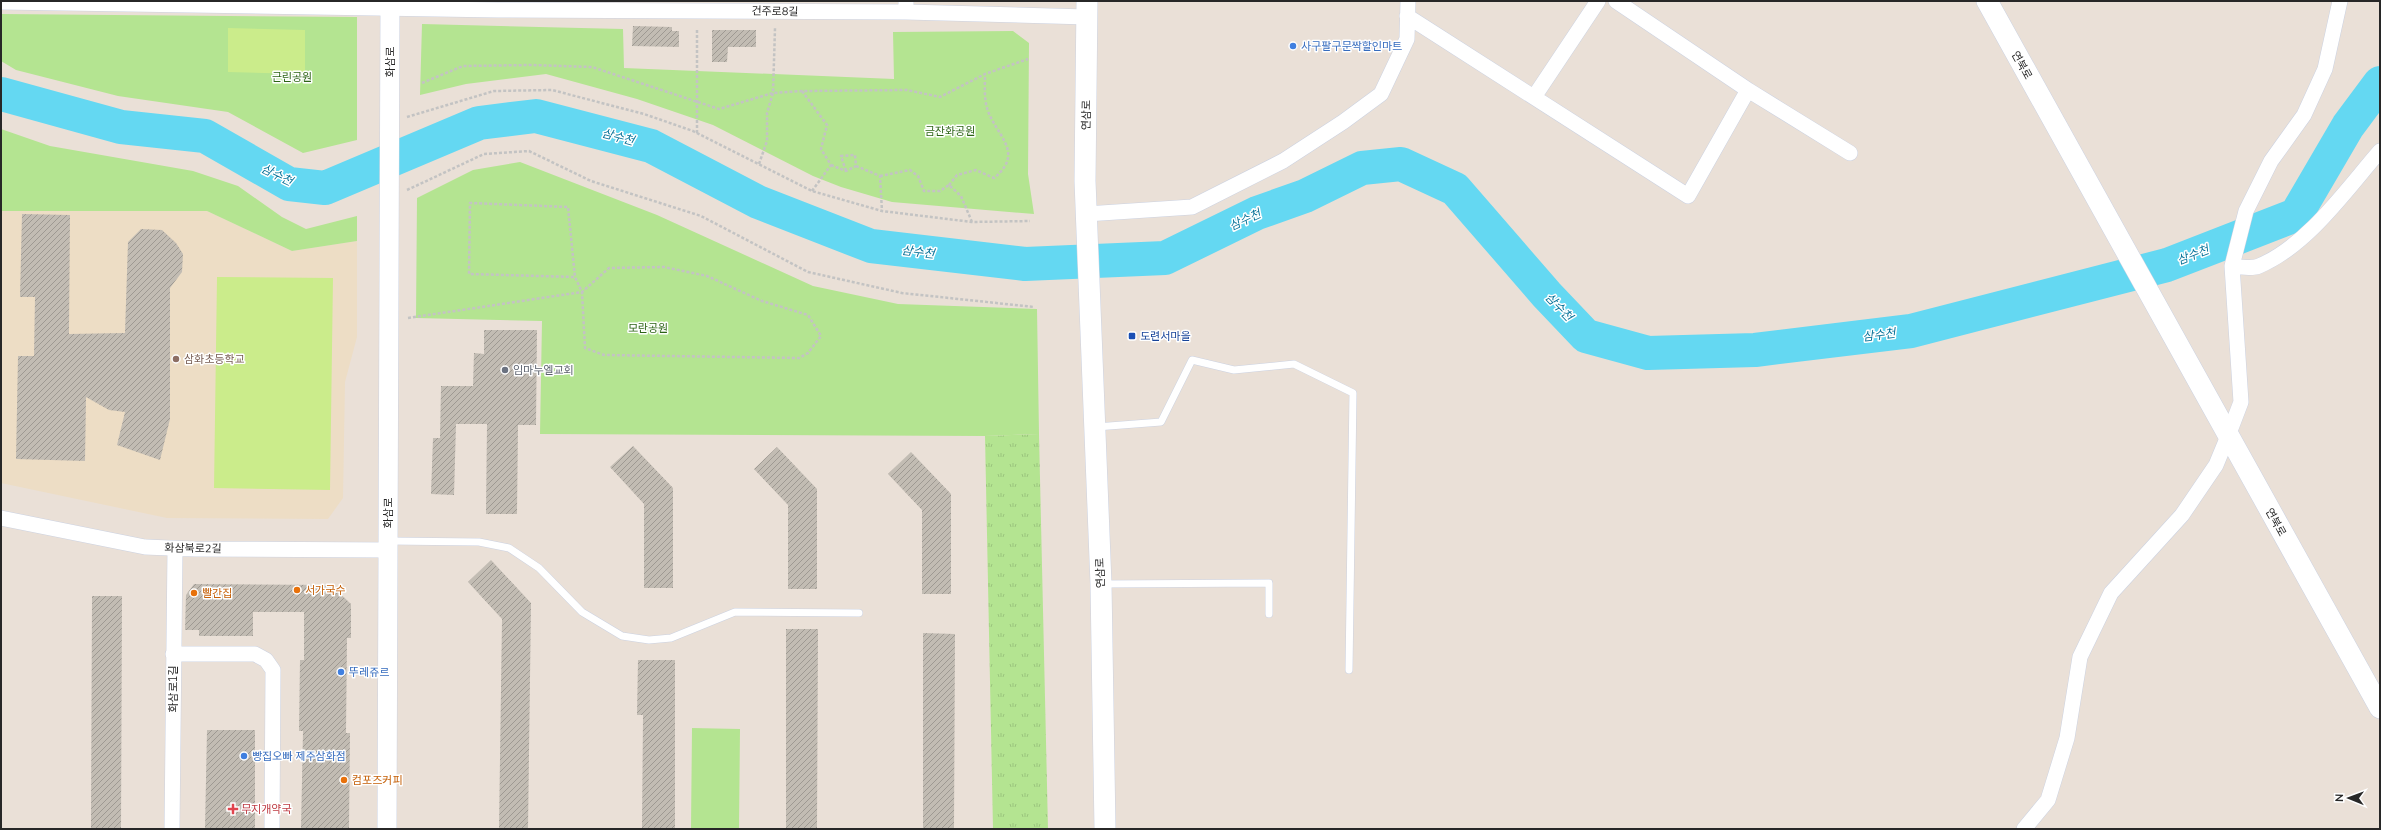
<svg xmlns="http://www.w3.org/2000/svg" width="2381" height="830" viewBox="0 0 2381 830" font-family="'Nunito Sans','Noto Sans KR',sans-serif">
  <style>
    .education { fill: #edddc5 }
    .grass { fill: url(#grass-tufts) }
    .park { fill: #b4e491 }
    .pitch { fill: #cbec8b }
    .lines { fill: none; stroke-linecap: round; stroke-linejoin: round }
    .river { stroke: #64d8f2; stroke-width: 34 }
    .building { fill: url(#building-hatch) }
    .service-casing { stroke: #ccd2e1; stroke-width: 8 }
    .minor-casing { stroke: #ccd2e1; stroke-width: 16 }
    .tertiary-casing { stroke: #ccd2e1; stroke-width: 20 }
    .secondary-casing { stroke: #ccd2e1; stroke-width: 22 }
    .path { stroke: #c3c3c3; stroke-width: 2.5; stroke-dasharray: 3 2; stroke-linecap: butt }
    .service { stroke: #fff; stroke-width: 7 }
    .minor { stroke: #fff; stroke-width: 15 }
    .tertiary { stroke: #fff; stroke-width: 19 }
    .secondary { stroke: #fff; stroke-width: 21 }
    .shop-dot { fill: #3f7fe0; stroke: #fff; stroke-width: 1.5 }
    .transit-dot { fill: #1a4fb4; stroke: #fff; stroke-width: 1.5 }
    .education-dot { fill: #8d6e63; stroke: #fff; stroke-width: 1.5 }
    .worship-dot { fill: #6b7280; stroke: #fff; stroke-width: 1.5 }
    .food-dot { fill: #e8710a; stroke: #fff; stroke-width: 1.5 }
    .health-dot { fill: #e0444e; stroke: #fff; stroke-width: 1.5 }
    .labels { text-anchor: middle; stroke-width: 3; stroke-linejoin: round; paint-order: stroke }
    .street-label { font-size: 11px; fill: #272727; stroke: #fff }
    .shop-label { font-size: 11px; fill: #366cbe; stroke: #fff; text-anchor: start }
    .park-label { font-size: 11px; fill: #2d6416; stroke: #fff }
    .transit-label { font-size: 11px; fill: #164399; stroke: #fff; text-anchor: start }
    .education-label { font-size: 11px; fill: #785e54; stroke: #fff; text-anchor: start }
    .worship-label { font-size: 11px; fill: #5b616d; stroke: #fff; text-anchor: start }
    .food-label { font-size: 11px; fill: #c56008; stroke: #fff; text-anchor: start }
    .health-label { font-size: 11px; fill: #be3a42; stroke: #fff; text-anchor: start }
    .water-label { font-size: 12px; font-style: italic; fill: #097399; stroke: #fff }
  </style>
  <defs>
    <pattern id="grass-tufts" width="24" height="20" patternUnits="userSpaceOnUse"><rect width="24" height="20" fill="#b4e491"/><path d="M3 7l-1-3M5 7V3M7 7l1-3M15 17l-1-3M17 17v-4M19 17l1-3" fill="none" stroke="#9bc47d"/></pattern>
    <pattern id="building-hatch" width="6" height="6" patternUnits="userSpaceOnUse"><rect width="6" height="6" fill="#c2bcb3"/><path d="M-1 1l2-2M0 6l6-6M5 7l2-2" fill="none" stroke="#9e9992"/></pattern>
  </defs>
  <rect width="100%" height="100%" fill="#eae0d7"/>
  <path class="education" d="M1 211H207L292 251 357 241V337L345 382 343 498 328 519 167 518 1 483Z"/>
  <path class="grass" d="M1039 434 1048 829H993L985 436Z"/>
  <path class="park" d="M1 14 357 17V140L303 153 228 112 118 96 16 70 1 61Z
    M422 24 623 29 624 68 894 79 893 32 1013 31 1029 43 1028 174 1034 214 892 202 841 187 813 176 713 125 637 99 546 74 466 84 420 95Z
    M1 129 50 146 193 171 238 186 282 217 306 229 357 216V241L292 251 207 211H1Z
    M520 162 657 215 813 286 898 304 1037 309 1039 434 985 436 540 434 542 321 416 318 417 198 473 170Z
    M692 728 740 729 739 829H691Z"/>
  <path class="pitch" d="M228 28 305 30V74L228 72Z
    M217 277 333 278 330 490 214 488Z"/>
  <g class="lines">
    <path class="river" d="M1 94 121 127 205 136 289 184 325 188 479 123 536 116 651 146 758 202 871 246 1025 264 1165 258 1257 213 1305 196 1362 168 1401 164 1455 189 1547 295 1586 336 1648 353 1755 350 1911 331 2167 265 2296 215 2348 126 2380 83"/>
  </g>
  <path class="building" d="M633 26 672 27V31H679V47L632 46Z
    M712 30H756V47H728L727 62H712Z
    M22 214 70 215 69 334 125 333 128 242 141 229 162 230 176 243 183 254 182 272 170 288V419L160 460 117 445 125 412 109 410 86 397 85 461 16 459 18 356H34L35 297H20Z
    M484 330H537L536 425H518L517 514H486L487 424H456L454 495 431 494 433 438H440L441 386H473L474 353 484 354Z
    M633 446 673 488V588H644V504L610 467Z
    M777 447 817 489V589H788V505L754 469Z
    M911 452 951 494V594H922V510L888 474Z
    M491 560 531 603 528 829H499L502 619 468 582Z
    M194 584 331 585 351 604V638H347L346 733H350L349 829H301L303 731H299L300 660H304V612H253V636H199V630H185L186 595Z
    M92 596H122L121 829H91Z
    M786 629H818L817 829H786Z
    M923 633 955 634 954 829H923Z
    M638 660H675V829H642L643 715H637Z
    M207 730H255V829H205Z"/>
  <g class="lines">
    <defs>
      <path id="service" d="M1096 427 1161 422 1192 360 1234 370 1294 364 1353 393 1349 670
        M389 541 479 542 509 548 539 568 582 612 622 636 649 640 671 638 735 612 859 613
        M1103 584 1269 583V614"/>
      <path id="minor" d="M1 2 498 10 906 12V1
        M906 12 1087 17
        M1407 16 1688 196 1748 90 1616 1
        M1748 90 1850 153
        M1534 97 1598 1
        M1086 214 1192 207 1283 161 1343 122 1381 94 1407 39 1408 1
        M2232 266C2240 267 2252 269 2259 266 2308 245 2346 190 2380 151
        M1 518 145 547 195 549 389 550
        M173 654H255L266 660 273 670 272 829
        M172 829 175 549
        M2024 829 2048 800 2067 738 2080 657 2111 593 2182 515 2216 465 2228 436 2241 402 2232 266 2246 211 2271 161 2304 115 2325 69 2340 1"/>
      <path id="tertiary" d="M387 829 390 1"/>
      <path id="secondary" d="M1087 1 1085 181 1101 584 1105 829
        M1987 1 2380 708"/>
    </defs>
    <use href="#service" class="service-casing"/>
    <use href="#minor" class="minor-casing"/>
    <use href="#tertiary" class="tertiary-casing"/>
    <use href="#secondary" class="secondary-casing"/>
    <path class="path" d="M422 83 463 66 532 65 592 67 719 109 773 93 802 91 907 90 940 97 985 74 1028 59
      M802 91 827 125 821 149 831 165 812 191
      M407 117 494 91 552 90 644 114 693 131 812 191 882 211 972 222 1030 221
      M697 133V28
      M759 164 767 141V113L773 93 775 28
      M831 165 846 171 856 166 855 155 841 156 846 171
      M856 166 880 176 882 211
      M880 176 910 170 918 176 924 191H940L949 185 961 196 972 222
      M949 185 957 175 976 170 994 178C1026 152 995 135 987 108 984 98 985 85 985 74
      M407 190 484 154 529 151 591 181 701 216 808 272 902 293 1034 307
      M408 318 582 292 609 268 664 267 707 276 762 301 808 315 821 336 808 353 799 358 604 355 585 348 582 292 575 277 469 274 470 203 568 207 575 277"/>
    <use href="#service" class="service"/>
    <use href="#minor" class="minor"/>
    <use href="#tertiary" class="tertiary"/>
    <use href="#secondary" class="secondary"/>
  </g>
  <g class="shop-dot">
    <circle cx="1293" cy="46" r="4"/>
    <circle cx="341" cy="672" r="4"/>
    <circle cx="244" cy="756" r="4"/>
  </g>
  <rect class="transit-dot" x="1128" y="332" width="8" height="8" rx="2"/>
  <circle class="education-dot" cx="176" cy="359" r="4"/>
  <circle class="worship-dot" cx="505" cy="370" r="4"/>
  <g class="food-dot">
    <circle cx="297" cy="590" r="4"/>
    <circle cx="194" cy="593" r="4"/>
    <circle cx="344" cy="780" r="4"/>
  </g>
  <path class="health-dot" d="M231 803h4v4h4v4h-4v4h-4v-4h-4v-4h4z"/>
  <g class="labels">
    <g class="street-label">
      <text transform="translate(775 11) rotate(1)" y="4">건주로8길</text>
      <text transform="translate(390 62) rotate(-90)" y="4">화삼로</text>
      <text transform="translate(2022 65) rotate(61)" y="4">연북로</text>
      <text transform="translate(1086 115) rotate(-89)" y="4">연삼로</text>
      <text transform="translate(388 513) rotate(-90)" y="4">화삼로</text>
      <text transform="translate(2276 522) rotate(61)" y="4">연북로</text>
      <text transform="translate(193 548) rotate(1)" y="4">화삼북로2길</text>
      <text transform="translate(1100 573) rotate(-92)" y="4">연삼로</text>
      <text transform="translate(173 689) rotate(-90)" y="4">화삼로1길</text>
    </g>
    <g class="shop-label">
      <text x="1301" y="50">사구팔구문짝할인마트</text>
      <text x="349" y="676">뚜레쥬르</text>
      <text x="252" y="760">빵집오빠 제주삼화점</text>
    </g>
    <g class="park-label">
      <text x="292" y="81">근린공원</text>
      <text x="950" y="135">금잔화공원</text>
      <text x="648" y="332">모란공원</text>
    </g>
    <g class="transit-label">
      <text x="1140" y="340">도련서마을</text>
    </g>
    <g class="education-label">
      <text x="184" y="363">삼화초등학교</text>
    </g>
    <g class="worship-label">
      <text x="513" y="374">임마누엘교회</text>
    </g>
    <g class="food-label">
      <text x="305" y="594">서가국수</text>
      <text x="202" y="597">빨간집</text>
      <text x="352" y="784">컴포즈커피</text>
    </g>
    <g class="health-label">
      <text x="241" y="813">무지개약국</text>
    </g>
    <g class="water-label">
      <text transform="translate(618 137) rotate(15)" y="4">삼수천</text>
      <text transform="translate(277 175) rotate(26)" y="4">삼수천</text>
      <text transform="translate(1245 220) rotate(-25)" y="4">삼수천</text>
      <text transform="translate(918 252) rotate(7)" y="4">삼수천</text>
      <text transform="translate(2193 255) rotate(-21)" y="4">삼수천</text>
      <text transform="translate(1559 307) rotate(46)" y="4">삼수천</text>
      <text transform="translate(1879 335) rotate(-7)" y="4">삼수천</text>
    </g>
  </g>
  <rect width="2381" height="830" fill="none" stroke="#272727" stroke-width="4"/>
  <g transform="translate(2349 798) rotate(271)" stroke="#ffffff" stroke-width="3" paint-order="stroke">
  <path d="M0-3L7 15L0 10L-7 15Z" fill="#272727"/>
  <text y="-6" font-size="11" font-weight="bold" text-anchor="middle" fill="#272727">N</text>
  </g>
</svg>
